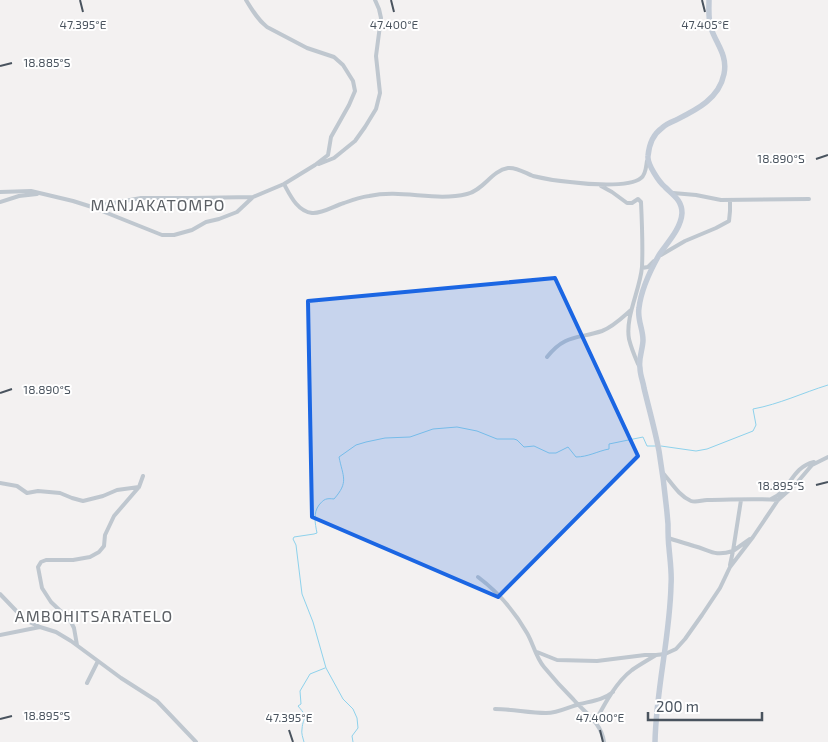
<svg xmlns="http://www.w3.org/2000/svg" width="828" height="742" viewBox="0 0 828 742" font-family="'Exo 2',sans-serif">
  <style>
    .lines { fill: none; stroke-linecap: round; stroke-linejoin: round }
    .stream { stroke: #8ed2ec; stroke-width: 1 }
    .street { stroke: #bfc7cf; stroke-width: 4 }
    .secondary { stroke: #c2cbd7; stroke-width: 5.5 }
    .marked { fill: #1b66e3; fill-opacity: 0.2; stroke: #1b66e3; stroke-width: 4; stroke-linejoin: round }
    .ticks { fill: none; stroke: #49535e; stroke-width: 2 }
    .labels { text-anchor: middle; stroke-width: 4; stroke-linejoin: round; paint-order: stroke }
    .quarter-label { font-size: 16px; letter-spacing: 1px; fill: #5d6166; stroke: #fff }
    .ticks-label { font-size: 12px; text-anchor: middle; fill: #49535e; stroke: #fff; stroke-width: 4; stroke-linejoin: round; paint-order: stroke }
  </style>
  <rect width="100%" height="100%" fill="#f3f1f1"/>
  <g class="lines">
    <path class="stream" d="M661 446 696 451 707 449 753 431 756 425 753 409C780 404 802 393 828 385
      M304 742C303 738 301 733 302 729 303 715 310 720 298 706L301 704 300 691 310 674 325 668
      M353 742 352 736 358 728 357 718 353 709 343 699 326 668 313 622 302 594 296 545 293 539 294 537 314 534 317 533C315 523 313 513 319 505 324 499 326 498 334 499 349 482 343 477 339 457L356 445 366 442 385 438 410 437 433 429 457 427 477 431 497 439H514L517 440 524 447 534 446 549 453H556L568 447 576 457C588 457 598 451 609 449V444L643 437 647 446H657"/>
    <path class="street" d="M319 164 334 158 355 141 365 127 376 109 380 93 376 56 381 18 379 9 375 0
      M284 184C290 195 297 211 312 213 322 214 334 206 344 203 352 200 361 197 369 196 402 189 435 202 467 194 484 190 491 171 508 168 517 167 525 173 533 176 545 179 558 181 570 182 585 184 629 188 641 178 646 175 646 166 647 161
      M601 186 612 192 627 203H632L638 199 641 202C642 223 643 246 642 267 640 290 625 317 629 339 631 347 635 357 638 364
      M0 192 31 191 73 201 92 207 141 198H193L253 197 284 184 315 165 328 155 331 137 349 105 355 91 353 81 343 65 334 57 307 48 267 27C258 20 252 10 246 0
      M673 193 696 195 721 200 809 199
      M0 202 19 196 37 194
      M92 207 162 235H174L192 230 206 222 219 219 237 212 252 198
      M661 255 685 241 716 228 729 221 730 211V200
      M642 268 648 267 654 261
      M547 357C565 334 578 339 602 331 613 327 623 317 631 310
      M663 473C671 482 679 496 691 501 696 503 702 500 707 500 730 500 754 498 778 500
      M0 483 17 486 27 493 38 491 60 493 72 498 83 501 103 496 117 490 139 487
      M771 499C792 490 790 468 814 462
      M668 538C677 541 685 543 694 546 710 550 714 557 733 551L741 500
      M730 565 733 551 750 539
      M478 577C498 592 515 612 527 633 533 643 536 658 544 667 553 678 563 689 573 699 585 713 601 722 604 742
      M0 594 25 620 40 627 56 632 71 641 121 678 157 701 196 742
      M0 635 40 627
      M77 645 74 628 70 620 51 602 42 588 38 567 41 562 46 560H73L90 557 99 552 104 546 105 535 114 516 139 487 143 476
      M537 652 557 660 597 661 645 655H656L665 654 676 649 685 639 702 615 720 588 730 567 753 537 778 500 795 485 812 465 828 457
      M87 683 98 661
      M495 709C512 709 529 713 546 713 559 713 568 707 580 704 592 701 603 700 613 692
      M595 722C604 705 616 682 632 670 639 665 648 660 656 655"/>
    <path class="secondary" d="M655 742C656 689 670 637 671 585 672 573 670 560 669 548 668 540 668 532 668 524 666 500 663 475 659 451 655 430 649 409 644 388 643 381 640 375 640 368 638 359 643 349 643 340 643 329 637 319 639 308 641 290 650 271 659 255 667 243 681 229 682 213 682 200 673 195 665 187 659 182 647 164 648 156 649 145 652 135 662 128 666 124 671 122 676 120 696 110 719 99 724 74 728 55 716 44 711 28 708 19 709 9 709 0"/>
  </g>
  <path class="marked" d="M555 278 638 456 498 597 312 517 308 301Z"/>
  <path class="ticks" d="M80 0 83 12M391 0 394 12M702 0 705 12M0 66 12 63M816 159 828 155M0 393 12 389M816 485 828 482M0 719 12 716M289 730 293 742M600 730 603 742"/>
  <g class="labels">
    <g class="quarter-label">
      <text x="158" y="211">MANJAKATOMPO</text>
      <text x="94" y="622">AMBOHITSARATELO</text>
    </g>
  </g>
  <g class="ticks-label">
    <text x="83" y="29">47.395°E</text>
    <text x="394" y="29">47.400°E</text>
    <text x="705" y="29">47.405°E</text>
    <text x="47" y="67">18.885°S</text>
    <text x="781" y="163">18.890°S</text>
    <text x="47" y="394">18.890°S</text>
    <text x="781" y="490">18.895°S</text>
    <text x="47" y="720">18.895°S</text>
    <text x="289" y="722">47.395°E</text>
    <text x="600" y="722">47.400°E</text>
  </g>
  <path d="M648 712v8h114v-8" fill="none" stroke="#49535e" stroke-width="2.5"/>
  <text x="656" y="712" font-size="15" fill="#49535e" stroke="#ffffff" stroke-width="4" paint-order="stroke">200 m</text>
</svg>
